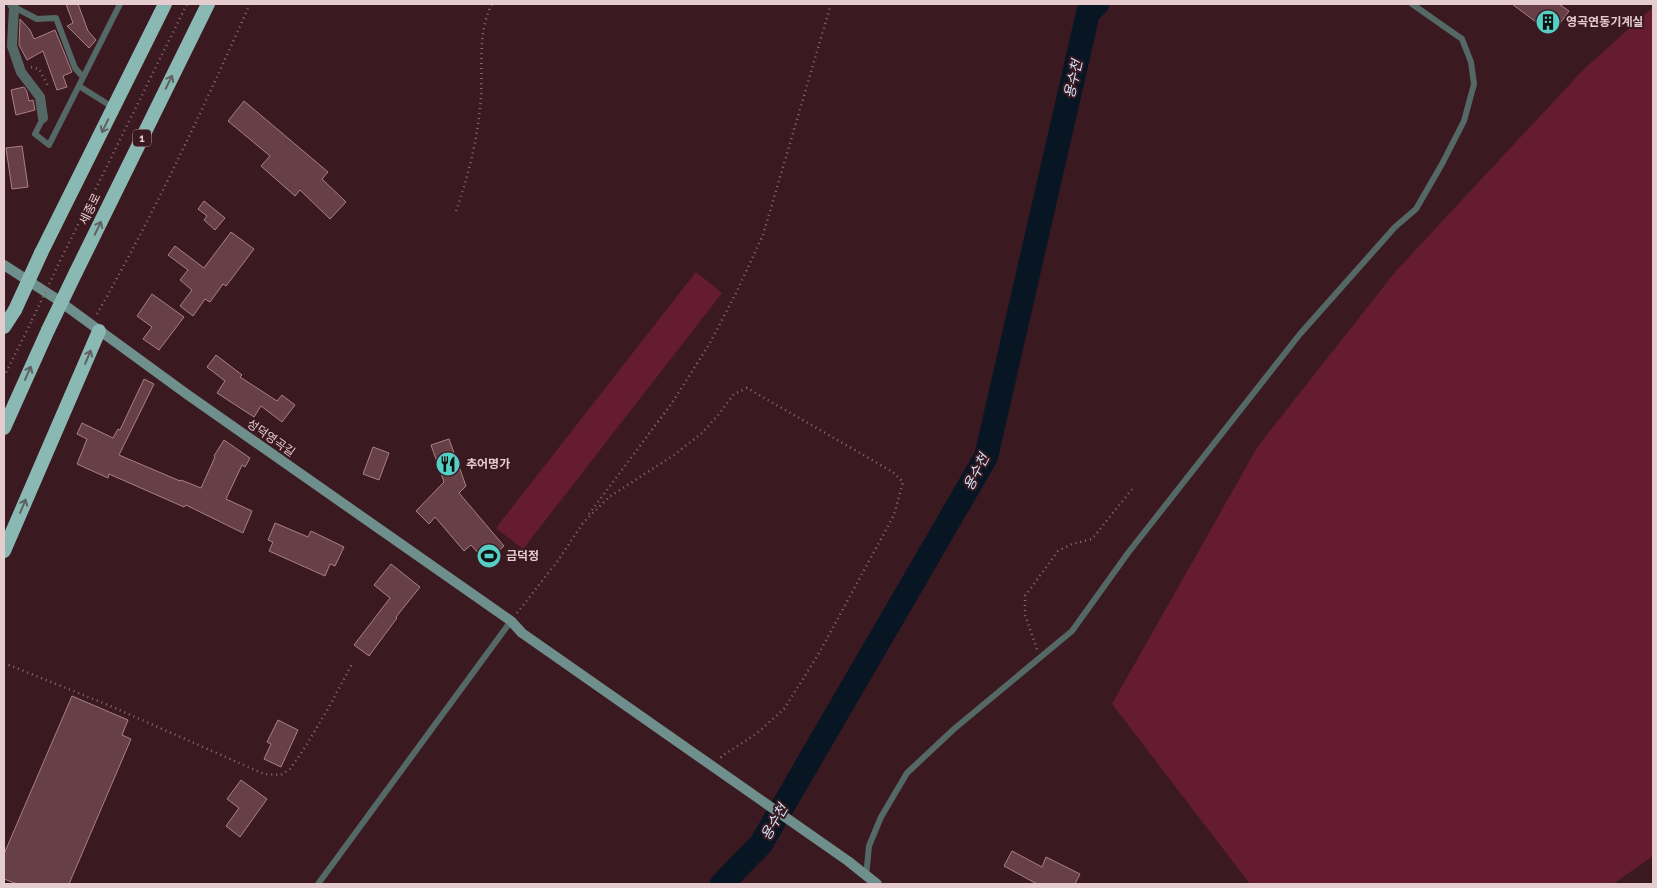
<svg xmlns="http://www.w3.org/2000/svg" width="1657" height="888" viewBox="0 0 1657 888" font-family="Raleway,'Noto Sans KR',sans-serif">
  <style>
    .green { fill: #661c30 }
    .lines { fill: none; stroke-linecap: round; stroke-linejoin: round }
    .river { stroke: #081624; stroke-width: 24 }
    .building { fill: #664046; stroke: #ab7f86 }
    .path { stroke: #8a6d72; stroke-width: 2.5; stroke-dasharray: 1 4; stroke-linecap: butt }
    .service { stroke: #546966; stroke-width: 6 }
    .minor { stroke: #546966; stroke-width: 10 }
    .secondary { stroke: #6e8f8b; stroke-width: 10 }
    .trunk { stroke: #8ab9b4; stroke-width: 14 }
    .path-bridge { stroke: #8a6d72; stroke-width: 2.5; stroke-dasharray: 1 4; stroke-linecap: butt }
    .trunk-bridge { stroke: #8ab9b4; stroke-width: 14 }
    .oneway { stroke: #5f6163 }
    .labels { text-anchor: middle; stroke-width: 4; stroke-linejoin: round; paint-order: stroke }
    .shield { fill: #3b1920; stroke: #b1969a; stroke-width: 1 }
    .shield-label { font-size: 11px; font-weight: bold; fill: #e4cccf }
    .poi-label { font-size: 12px; font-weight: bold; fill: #e4cccf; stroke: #3b1920; text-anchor: start }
    .street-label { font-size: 12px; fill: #e4cccf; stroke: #3b1920 }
    .water-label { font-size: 14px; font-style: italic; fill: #cde4fb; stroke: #3b1920 }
  </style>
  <rect width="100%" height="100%" fill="#3b1920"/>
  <path class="green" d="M1653 7V856L1613 884H1250L1112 704 1258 446 1396 271 1583 70Z
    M696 272 722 293 523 549 496 528Z"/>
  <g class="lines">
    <path class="river" d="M722 884 761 844 986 457 1088 13 1097 4"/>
  </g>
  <path class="building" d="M66 4H78L88 31 96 40 89 48 67 26 73 23Z
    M1512 4H1559L1569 11 1552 34Z
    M20 19 30 30 34 39 55 30 72 72 63 76 67 87 57 90 43 51 27 60 19 45Z
    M24 87 27 92 29 101 33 100 35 110 16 115 11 90Z
    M244 101 328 172 322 179 346 202 330 219 300 190 295 196 261 166 270 156 228 121Z
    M22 146 28 187 12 189 6 148Z
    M204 201 225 218 215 230 204 220 207 216 198 209Z
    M231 232 254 249 226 286 223 284 210 302 205 299 193 316 180 306 192 290 180 280 188 270 168 255 175 246 204 268Z
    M152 294 184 317 159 350 143 339 152 327 137 316Z
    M216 355 242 375 240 377 277 401 282 395 295 405 282 422 261 406 254 417 217 393 225 381 207 367Z
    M144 379 154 384 119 455 180 481 181 480 201 488 215 457 214 456 224 440 250 458 245 467 242 465 226 499 252 511 243 533 186 505 184 507 109 474 108 478 77 464 87 439 77 434 82 423 113 438 118 429 120 430Z
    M449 439 466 486 459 493 504 546 486 562 471 545 464 551 435 517 429 524 416 511 444 482 431 445Z
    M373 447 389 453 379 480 363 474Z
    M275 523 308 537 311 531 344 547 335 566 330 564 325 576 269 551 273 542 268 540Z
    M391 564 420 587 396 617 397 618 369 656 354 645 390 598 374 585Z
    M72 696 128 720 122 735 131 739 69 884H17L4 879V854Z
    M278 720 298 730 281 767 264 759 271 744 267 742Z
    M241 780 267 799 240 837 226 826 239 808 227 799Z
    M1012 851 1042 867 1046 857 1080 874 1075 884H1037L1004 866Z"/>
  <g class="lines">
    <path class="path" d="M31 67 39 69 49 88
      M456 211C469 174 478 137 481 98 483 67 477 33 492 4
      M60 261 187 4
      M97 314C154 214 203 109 250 4
      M4 377 32 320
      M589 514 672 403 710 343 737 291 763 235 831 4
      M582 524 609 497 674 455 702 433 718 415 734 394 747 388 893 472 903 482 894 515 818 655 784 709 756 734 722 756 719 760
      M517 613 557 562 583 523
      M1037 649 1025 615V596L1058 551 1072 544 1092 539 1133 488
      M4 663 108 705 264 774 281 775 290 769 304 749 329 707 352 664"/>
    <path class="service" d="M14 7 37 19 56 18 75 68 83 77
      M79 86 114 108
      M43 118 35 134 49 145 120 4
      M866 877 869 846 881 817 907 773 954 729 1072 631 1128 553 1300 334 1395 227 1416 209 1442 164 1464 121 1474 84 1471 62 1462 39 1412 4
      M318 884 511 621"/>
    <path class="minor" d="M12 4 14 7 12 46 21 72 40 97 43 118"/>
    <path class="secondary" d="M4 265 55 298 188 395 511 621 522 633 848 861 877 884"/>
    <path class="trunk" d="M41 253 165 4
      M76 272 208 4
      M4 327 15 310
      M4 428 48 330
      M4 551 99 331"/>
    <path class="path-bridge" d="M32 320 60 261"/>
    <path class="trunk-bridge" d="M15 310 41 253
      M48 330 76 272"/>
  </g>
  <defs><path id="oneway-shaft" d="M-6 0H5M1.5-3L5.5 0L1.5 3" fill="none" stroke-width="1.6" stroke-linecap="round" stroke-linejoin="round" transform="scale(1.25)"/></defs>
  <g class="oneway">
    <use href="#oneway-shaft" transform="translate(169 82) rotate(-64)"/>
    <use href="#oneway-shaft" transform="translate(105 126) rotate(116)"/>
    <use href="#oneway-shaft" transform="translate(98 228) rotate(-64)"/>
    <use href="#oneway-shaft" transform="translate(88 357) rotate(-67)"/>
    <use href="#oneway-shaft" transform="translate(28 373) rotate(-66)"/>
    <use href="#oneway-shaft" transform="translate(23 506) rotate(-67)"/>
  </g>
  <defs>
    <symbol id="building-disc" viewBox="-11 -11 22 22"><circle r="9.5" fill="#55cec4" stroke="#3b1920"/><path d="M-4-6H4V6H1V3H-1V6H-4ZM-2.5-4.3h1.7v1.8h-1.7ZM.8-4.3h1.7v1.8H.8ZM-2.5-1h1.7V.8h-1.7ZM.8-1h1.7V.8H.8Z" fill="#111"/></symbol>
    <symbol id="restaurant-disc" viewBox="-11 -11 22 22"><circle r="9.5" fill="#55cec4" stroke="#3b1920"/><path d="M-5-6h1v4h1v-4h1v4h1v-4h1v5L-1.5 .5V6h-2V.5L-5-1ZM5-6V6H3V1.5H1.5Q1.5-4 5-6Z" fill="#111"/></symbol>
    <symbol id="stadium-disc" viewBox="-11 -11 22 22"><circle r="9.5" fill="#55cec4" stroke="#3b1920"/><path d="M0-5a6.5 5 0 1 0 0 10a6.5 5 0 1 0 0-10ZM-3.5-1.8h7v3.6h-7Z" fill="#111"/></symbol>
  </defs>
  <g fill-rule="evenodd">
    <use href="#building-disc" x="1534" y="8" width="28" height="28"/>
    <use href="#restaurant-disc" x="434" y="450" width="28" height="28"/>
    <use href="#stadium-disc" x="475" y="542" width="28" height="28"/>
  </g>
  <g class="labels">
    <rect class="shield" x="133" y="129.5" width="18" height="17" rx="4"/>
    <g class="shield-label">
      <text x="142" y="142">1</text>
    </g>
    <g class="poi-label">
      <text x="1566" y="26">영곡연동기계실</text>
      <text x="466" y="468">추어명가</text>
      <text x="506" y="560">금덕정</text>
    </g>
    <g class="street-label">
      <text transform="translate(90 209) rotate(-64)" y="4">세종로</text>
      <text transform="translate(271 438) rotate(35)" y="4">성덕영곡길</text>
    </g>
    <g class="water-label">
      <text transform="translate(1073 79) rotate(-77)" y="5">용수천</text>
      <text transform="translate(976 472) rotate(-63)" y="5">용수천</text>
      <text transform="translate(774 822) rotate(-60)" y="5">용수천</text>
    </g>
  </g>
  <rect width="1657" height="888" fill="none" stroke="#e4cccf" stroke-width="10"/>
</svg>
